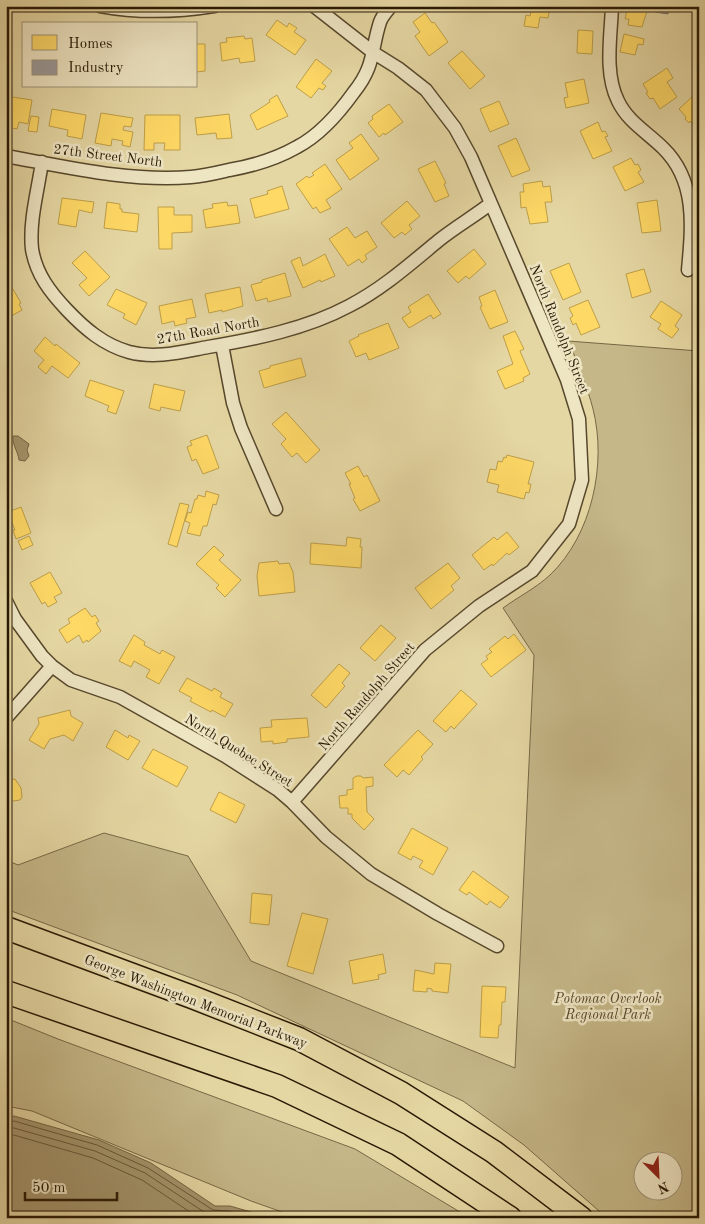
<svg xmlns="http://www.w3.org/2000/svg" width="705" height="1224" viewBox="0 0 705 1224" font-family="'Old Standard TT',serif">
  <style>
    .green { fill: #c5b788; stroke: #766846; fill-rule: evenodd }
    .water { fill: #a5966d; stroke: #736443 }
    .homes { fill: #ffd966; stroke: #be9f49 }
    .industry { fill: #999; stroke: #77736c }
    .lines { fill: none; stroke-linecap: round; stroke-linejoin: round }
    .shore { stroke: #665838; stroke-width: 1 }
    .street-casing { stroke: #57482c; stroke-width: 15 }
    .highway-casing { stroke: #281904; stroke-width: 25 }
    .street { stroke: #eee5c3; stroke-width: 12 }
    .highway { stroke: #e5d7a3; stroke-width: 22 }
    .labels { text-anchor: middle; stroke-width: 5; stroke-linejoin: round; paint-order: stroke }
    .street-label { font-size: 14px; fill: #281904; stroke: #eee5c3 }
    .park-label { font-size: 14px; font-style: italic; fill: #57482c; stroke: #eee5c3 }
  </style>
  <rect width="100%" height="100%" fill="#e5d7a3"/>
  <filter id="stains"><feTurbulence type="fractalNoise" baseFrequency=".004" numOctaves="4"/><feColorMatrix values="0 0 0 0 .2 0 0 0 0 .09 0 0 0 0 .02 0 0 0 .5 -.17"/></filter>
  <radialGradient id="worn" r=".72"><stop offset=".6" stop-color="#630" stop-opacity="0"/><stop offset="1" stop-color="#630" stop-opacity=".3"/></radialGradient>
  <path class="green" d="M568 341 699 351V1218H607L524 1145 463 1101 237 995 6 909V860L18 865 104 833 188 856 251 961 515 1068 534 655 503 608C518 597 536 588 550 575 592 535 607 464 593 409 587 386 578 363 568 341ZM642 1162H672V1192H642Z
    M6 1018 58 1039 355 1149 470 1218H299L251 1201 32 1111 6 1106Z"/>
  <path class="water" d="M13 436H18L29 444 27 450 29 456 25 461 19 460C18 451 12 445 13 436Z
    M14 1116 99 1140 151 1163 215 1206H230L251 1212 261 1218H6V1117Z"/>
  <path class="homes" d="M532 6 550 7 548 18 540 17 538 28 524 26 526 15 530 16Z
    M632 6 645 9 647 11 642 27 628 25 629 19H625L627 10 631 11Z
    M425 13 432 23 434 22 448 42 429 56 415 36 420 32 413 22Z
    M277 20 287 27 289 23 297 28 294 32 306 40 295 55 266 35Z
    M578 30 593 31 592 54 577 53Z
    M624 34 644 39 643 45 638 44 635 55 620 52Z
    M244 36 245 39 252 38 255 61 240 63 239 58 222 61 220 43 227 42 226 38Z
    M196 44H205V71L196 72Z
    M462 51 485 76 470 89 448 63Z
    M316 59 332 71 322 83 326 86 323 90 319 88 311 98 296 87Z
    M667 68 673 78 667 82 677 97 660 109 653 98 650 99 646 93 648 92 643 84Z
    M584 79 589 103 566 108 564 98 568 97 565 83Z
    M277 95 288 116 257 130 250 115 270 102 269 100Z
    M694 95 699 100V130L690 121 689 123 685 119 686 117 679 109Z
    M6 96 32 100 28 124 19 122 17 129 6 127Z
    M499 101 509 124 490 132 480 109Z
    M389 104 403 122 385 135 384 133 379 137 368 123 373 119 372 116Z
    M52 109 86 115 82 139 67 136 68 130 49 126Z
    M101 113 133 118 131 127 124 126 123 130 133 132 130 147 122 145 123 141 112 139 111 146 95 143Z
    M229 114 232 138 217 139 216 133 197 135 195 118Z
    M145 115H180V150H164L165 143H154V150H144Z
    M31 116 39 117 37 132 28 131Z
    M598 122 602 132 605 131 608 136 605 137 612 151 593 159 580 131Z
    M361 134 379 159 350 180 336 160 353 148 349 143Z
    M516 138 530 170 512 177 498 146Z
    M631 158 635 165 638 164 641 170 638 172 644 182 625 191 613 167Z
    M435 161 446 183 444 184 449 196 435 202 418 169Z
    M325 164 342 189 326 200 331 208 320 213 316 207 313 209 296 184 307 176 309 178 314 175 312 173Z
    M542 181 543 187 550 186 552 202H545L548 222 530 224 526 207 521 208 520 192H524L523 184Z
    M282 186 289 209 255 218 250 199 268 194 267 191Z
    M62 198 94 202 92 213 79 210 76 227 58 224Z
    M657 200 661 231 642 233 637 203Z
    M407 201 420 216 409 225 412 229 405 235 402 232 394 238 381 223Z
    M107 202 120 204V209H122V212L139 214 137 232 104 228Z
    M227 202 228 206 237 205 240 223 206 228 203 210 213 208 212 204Z
    M158 207H174V215H192V232L172 233V249H159Z
    M347 227 355 238 367 231 377 247 365 255 367 259 362 263 359 259 348 266 329 239Z
    M474 249 486 264 469 279 466 276 458 283 447 271Z
    M85 251 110 277 89 296 79 285 87 278 72 263Z
    M325 254 335 276 321 282 320 280 303 288 291 261 300 257 303 266Z
    M569 263 581 292 563 300 550 271Z
    M644 269 651 292 632 298 626 274Z
    M285 273 291 296 268 302 267 298 256 301 251 285 262 282V280Z
    M6 284 7 285 10 284 21 303 19 304 22 310 6 319Z
    M240 287 243 306 222 312V310L209 313 205 294Z
    M116 289 147 303 136 325 123 318 125 314 107 305Z
    M495 290 508 322 490 329 480 307 482 306 479 297Z
    M428 294 441 314 433 319 431 315 409 328 402 318 411 312 408 307Z
    M192 299 196 317 186 319 187 323 175 326 174 321 162 324 159 306Z
    M588 300 600 327 581 335 576 323 573 325 570 318 573 316 569 308Z
    M661 301 682 315 675 326 679 329 672 338 658 329 661 324 650 317Z
    M388 323 399 348 369 360 366 353 356 357 349 341 359 336 358 335Z
    M515 331 524 349 520 351 530 374 523 378 524 381 505 389 497 371 513 364 503 336Z
    M45 337 55 346 56 344 80 363 68 378 52 366 46 374 38 367 44 360 34 351Z
    M301 358 306 376 264 388 259 371 270 368V366Z
    M90 380 124 391 116 414 107 411 109 406 85 396Z
    M154 384 185 391 180 411 161 407 160 411 149 408Z
    M286 412 320 450 306 463 297 453 292 457 281 444 286 439 272 424Z
    M207 435 219 468 203 474 196 459 192 461 187 447 192 445 190 441Z
    M507 455 534 462 528 484H531L529 493 526 492 524 499 497 492 499 485 487 482 490 469 496 470 498 461 502 462 504 457 506 458Z
    M358 466 364 477 367 475 380 501 360 511 353 499 355 498 349 484H351L345 473Z
    M206 491 219 495 216 505 213 504 207 526H203L200 536 187 533 190 523 185 521 188 512 191 513 195 499H197L198 495 205 497Z
    M180 503 189 505 177 547 168 544Z
    M21 507 31 533 16 539 13 530H15L8 512Z
    M507 532 519 547 509 555 507 553 493 566 492 564 484 570 472 555 494 537 497 540Z
    M29 536 33 545 22 550 18 541Z
    M347 537 361 539 360 547H362L361 568 310 564 311 543 346 546Z
    M214 546 224 555 219 560 241 580 225 597 216 588 219 585 196 564Z
    M278 561 279 564 289 563 293 572 295 592 259 596 257 576 259 563Z
    M448 563 460 578 451 586 454 590 431 609 415 588Z
    M50 572 62 593 54 597 57 602 48 607 45 602 42 604 30 583Z
    M85 608 92 617 95 615 99 621 96 623 101 631 88 642 87 640 83 643 79 635 67 643 59 630 70 623 68 619Z
    M381 625 396 638 375 661 360 648Z
    M514 634 526 650 491 677 481 664 488 659 486 656 492 652 489 649 505 636 508 639Z
    M134 635 145 642 144 645 160 654 162 650 175 657 159 684 146 677 150 670 134 661 131 667 119 661Z
    M339 664 350 673 342 683 345 686 326 708 311 695Z
    M187 678 212 691 214 688 222 693 220 697 233 704 225 717 212 710 211 712 190 701 192 698 179 691Z
    M461 690 477 704 454 729 451 726 446 732 433 721Z
    M70 710 71 716 83 723 73 741 64 735 50 739 44 749 29 740 39 724 38 718Z
    M307 718 309 737 287 739V742L273 744V741L261 742 260 728 272 727 271 720Z
    M115 730 128 738 129 735 140 741 128 760 106 747Z
    M418 730 433 744 421 757 423 759 409 775 403 770 397 777 384 765Z
    M153 749 188 767 177 787 142 768Z
    M357 776H361L363 778 373 777V786L366 787 367 812 374 819 364 830 352 818V814H348V808H340L339 796 347 795V790L353 789V778Z
    M15 779 21 788 22 797 20 800 6 802V780Z
    M219 792 245 805 236 823 210 810Z
    M412 828 448 848 433 875 419 867 423 861 413 856 411 860 398 853Z
    M473 871 509 897 500 908 490 901 487 905 469 892 467 895 459 890Z
    M252 893 272 895 269 925 250 923Z
    M302 913 328 919 313 974 287 966Z
    M383 954 386 973 378 975 379 979 353 984 349 961Z
    M435 963 451 964 448 993 432 991V989L427 988V992L413 991 415 970 434 974Z
    M482 986 506 987 505 1002H502L501 1025H499L498 1038 480 1037Z"/>
  <path class="industry" d="M656 6H669L668 14 655 12Z"/>
  <g class="lines">
    <path class="shore" d="M6 1122 14 1121 97 1145 148 1168 213 1210 229 1211 251 1218
      M6 1128H14L95 1151 145 1173 210 1216 228 1218
      M6 1136 14 1135 93 1158 142 1180 199 1218"/>
    <defs>
      <path id="street" d="M100 6C138 13 176 12 214 6
        M612 6C611 36 604 73 618 101 628 122 647 132 663 148 697 181 692 227 688 270
        M6 156C67 167 130 182 191 177 204 176 216 173 229 170 252 166 276 159 297 147 320 135 339 113 354 92 375 66 371 50 380 22 382 16 387 11 391 6
        M42 162C38 190 29 221 32 249 36 274 50 292 67 310 85 329 104 345 129 352 155 359 181 352 208 347 255 339 306 329 349 306 382 289 409 265 438 241 454 228 473 217 490 204
        M222 345 233 403 241 428 276 509
        M6 601 15 619 42 656 52 666 71 680 120 697 225 756 278 790 292 802 326 837 371 874 438 914 497 946
        M6 718 52 666
        M292 802 425 650 479 606 532 571 569 524 582 480 579 419 567 380 471 157 455 128 426 90 398 68 374 53 314 6"/>
      <path id="highway" d="M6 928 192 997 299 1039 401 1093 494 1152 581 1218
        M6 992 277 1086 398 1144 510 1218"/>
    </defs>
    <use href="#street" class="street-casing"/>
    <use href="#highway" class="highway-casing"/>
    <use href="#street" class="street"/>
    <use href="#highway" class="highway"/>
  </g>
  <g class="labels">
    <g class="street-label">
      <text transform="translate(108 155) rotate(7)" y="5">27th Street North</text>
      <text transform="translate(560 329) rotate(68)" y="5">North Randolph Street</text>
      <text transform="translate(208 330) rotate(-10)" y="5">27th Road North</text>
      <text transform="translate(366 696) rotate(-49)" y="5">North Randolph Street</text>
      <text transform="translate(239 750) rotate(32)" y="5">North Quebec Street</text>
      <text transform="translate(196 1001) rotate(21)" y="5">George Washington Memorial Parkway</text>
    </g>
    <g class="park-label">
      <text x="608" y="1003">Potomac Overlook<tspan x="608" dy="16">Regional Park</tspan></text>
    </g>
  </g>
  <rect width="705" height="1224" fill="none" stroke="#e5d7a3" stroke-width="25"/>
  <rect x="8" y="8" width="690" height="1209" fill="none" stroke="#281904" stroke-width="2.5"/>
  <rect x="12" y="12" width="680" height="1199" fill="none" stroke="#281904"/>
  <rect x="22" y="22" width="175" height="65" fill="#eee5c3" stroke="#9f9377"/>
  <rect x="32" y="35" width="25" height="15" fill="#ffd966" stroke="#9f9377"/>
  <text x="68" y="48" font-size="15" fill="#281904">Homes</text>
  <rect x="32" y="60" width="25" height="15" fill="#999999" stroke="#9f9377"/>
  <text x="68" y="72" font-size="15" fill="#281904">Industry</text>
  <g transform="translate(658 1176) rotate(156)"><circle r="24" fill="#eee5c3" stroke="#9f9377"/>
  <path d="M0-4L9 19L0 12L-9 19Z" fill="#8f2418"/>
  <text y="-8" font-size="14" font-weight="bold" text-anchor="middle" fill="#281904">N</text>
  </g>
  <path d="M25 1192v8h92v-8" fill="none" stroke="#281904" stroke-width="2.5"/>
  <text x="32" y="1192" font-size="15" fill="#281904" stroke="#eee5c3" stroke-width="4" paint-order="stroke">50 m</text>
  <rect width="100%" height="100%" filter="url(#stains)"/>
  <rect width="100%" height="100%" fill="url(#worn)"/>
</svg>
